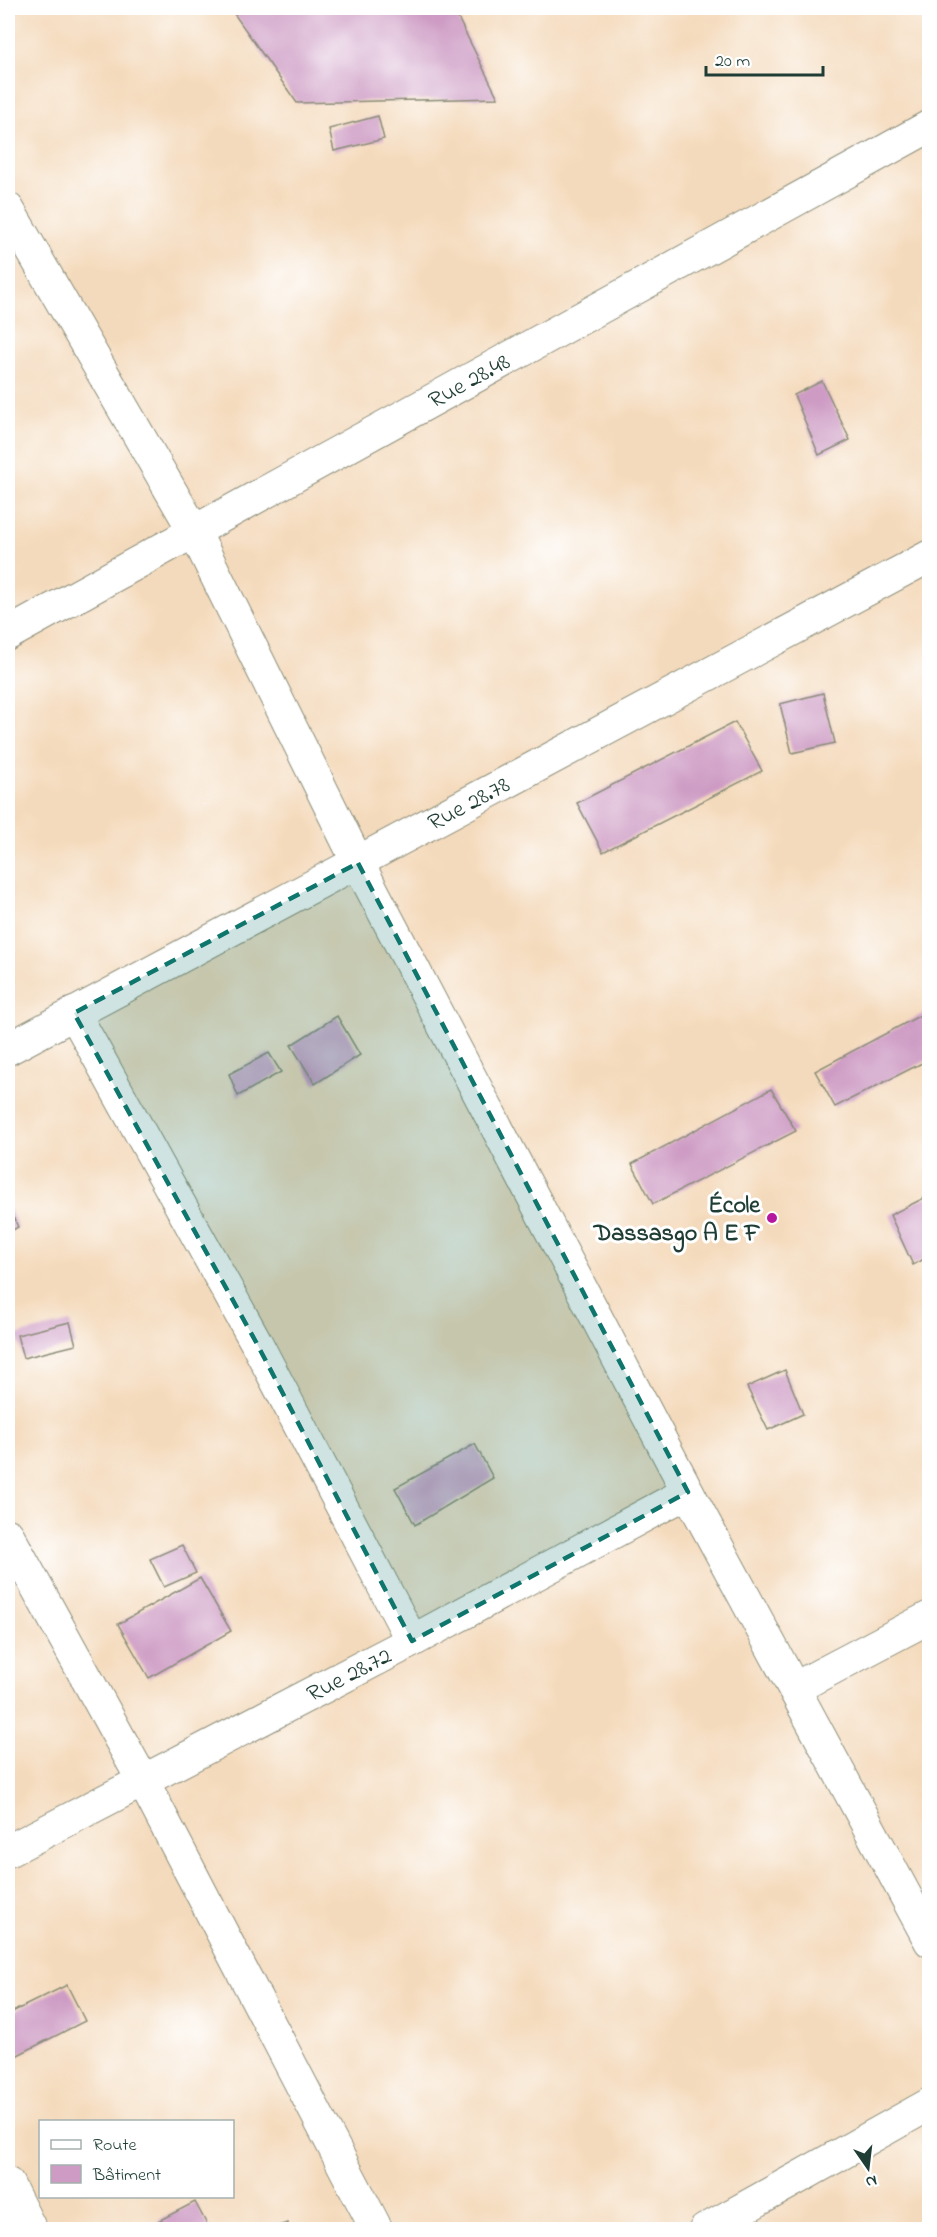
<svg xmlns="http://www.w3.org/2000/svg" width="937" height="2237" viewBox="0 0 937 2237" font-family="'Indie Flower',sans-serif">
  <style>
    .building { fill: #ce9bc4 }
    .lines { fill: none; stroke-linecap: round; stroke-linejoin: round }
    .minor-casing { stroke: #8a8c78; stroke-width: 34 }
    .minor { stroke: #fff; stroke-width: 32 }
    .marked { fill: #0f766e; fill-opacity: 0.2; stroke: #0f766e; stroke-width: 4.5; stroke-dasharray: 12 8; stroke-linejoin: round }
    .poi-dot { fill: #b5179e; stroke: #fff; stroke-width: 2 }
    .labels { text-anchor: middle; stroke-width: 6; stroke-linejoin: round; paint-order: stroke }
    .street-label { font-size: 24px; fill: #1f3d34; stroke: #fff }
    .poi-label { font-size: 24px; font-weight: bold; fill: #1f3d34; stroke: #fff; text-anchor: end }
  </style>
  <rect width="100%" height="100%" fill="#fff"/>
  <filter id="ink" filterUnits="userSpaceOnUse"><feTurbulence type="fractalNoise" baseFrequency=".0167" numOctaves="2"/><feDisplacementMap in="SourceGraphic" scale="12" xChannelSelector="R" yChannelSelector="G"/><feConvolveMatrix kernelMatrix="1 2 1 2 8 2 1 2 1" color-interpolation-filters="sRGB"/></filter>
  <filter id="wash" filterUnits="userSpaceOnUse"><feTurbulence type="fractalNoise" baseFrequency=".008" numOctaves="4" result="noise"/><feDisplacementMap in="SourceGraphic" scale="24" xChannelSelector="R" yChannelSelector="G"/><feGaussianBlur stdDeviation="1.35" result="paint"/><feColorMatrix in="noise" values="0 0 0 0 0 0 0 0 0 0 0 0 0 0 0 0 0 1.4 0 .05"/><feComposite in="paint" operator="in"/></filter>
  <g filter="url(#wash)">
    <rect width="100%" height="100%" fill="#f4dabc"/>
    <g id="blocks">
      <path class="building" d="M230 8H453L498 98 297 103Z
        M378 116 384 139 334 151 329 129Z
        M822 381 850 440 819 455 794 395Z
        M823 693 835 743 792 753 780 704Z
        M735 722 762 771 603 852 577 803Z
        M930 1010V1059L835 1107 815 1071Z
        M337 1016 360 1055 315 1084 291 1045Z
        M269 1053 281 1072 238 1096 229 1074Z
        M771 1089 796 1131 653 1204 632 1164Z
        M930 1195V1256L913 1265 890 1215Z
        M8 1205 18 1227 8 1233Z
        M70 1322 76 1345 23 1358 17 1335Z
        M785 1370 803 1414 768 1430 747 1387Z
        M475 1444 493 1478 415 1525 395 1488Z
        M182 1545 196 1573 164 1587 150 1559Z
        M200 1578 231 1631 149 1678 118 1624Z
        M67 1985 85 2021 8 2060V2014Z
        M195 2202 210 2230H163L158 2221Z
        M288 2223 289 2230H267V2229Z"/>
    </g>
  </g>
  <g filter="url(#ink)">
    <use href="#blocks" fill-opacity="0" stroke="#8a8c78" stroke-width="1.5"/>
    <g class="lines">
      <defs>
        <g id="minor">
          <path d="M8 209 194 531 358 863 688 1492 930 1941"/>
          <path id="s1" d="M8 634 930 126"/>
          <path d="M74 1013 256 1342 412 1641"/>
          <path id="s2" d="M8 1049 930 556"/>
          <path d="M8 1535 143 1781 377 2230"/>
          <path d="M795 1688 930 1617"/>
          <path id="s3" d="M8 1851 412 1641 688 1492"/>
          <path d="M8 2184 31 2230"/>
          <path d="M705 2230 930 2104"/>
        </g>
      </defs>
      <use href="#minor" class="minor-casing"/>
      <use href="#minor" class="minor"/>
    </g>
  </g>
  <path class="marked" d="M358 863 688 1492 412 1641 256 1342 74 1013Z"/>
  <circle class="poi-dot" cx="772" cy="1218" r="6"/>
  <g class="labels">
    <g class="street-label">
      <text dy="8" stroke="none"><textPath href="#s1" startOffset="526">Rue 28.48</textPath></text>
      <text dy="8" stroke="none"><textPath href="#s2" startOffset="522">Rue 28.78</textPath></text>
      <text dy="8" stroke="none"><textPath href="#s3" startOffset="384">Rue 28.72</textPath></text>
    </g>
    <g class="poi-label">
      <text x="760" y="1212">École<tspan x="760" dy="28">Dassasgo A E F</tspan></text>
    </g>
  </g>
  <rect width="937" height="2237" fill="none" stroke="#fff" stroke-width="30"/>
  <rect x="39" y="2120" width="195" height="78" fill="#ffffff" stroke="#a5b1ae" stroke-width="1.5"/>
  <rect x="51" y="2140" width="30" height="9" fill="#ffffff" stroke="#a5b1ae" stroke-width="1.5"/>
  <text x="93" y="2150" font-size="18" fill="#1f3d34">Route</text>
  <rect x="51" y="2165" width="30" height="18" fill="#ce9bc4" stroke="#a5b1ae" stroke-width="1.5"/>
  <text x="93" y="2180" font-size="18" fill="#1f3d34">Bâtiment</text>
  <g transform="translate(868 2168) rotate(166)" stroke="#ffffff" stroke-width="4.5" paint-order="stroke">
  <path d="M0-4.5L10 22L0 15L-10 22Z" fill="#1f3d34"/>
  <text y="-9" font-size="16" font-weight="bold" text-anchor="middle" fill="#1f3d34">N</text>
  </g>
  <path d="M706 66v9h117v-9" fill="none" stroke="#1f3d34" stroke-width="3"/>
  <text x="715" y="66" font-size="18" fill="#1f3d34" stroke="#ffffff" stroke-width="4.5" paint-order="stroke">20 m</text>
</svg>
